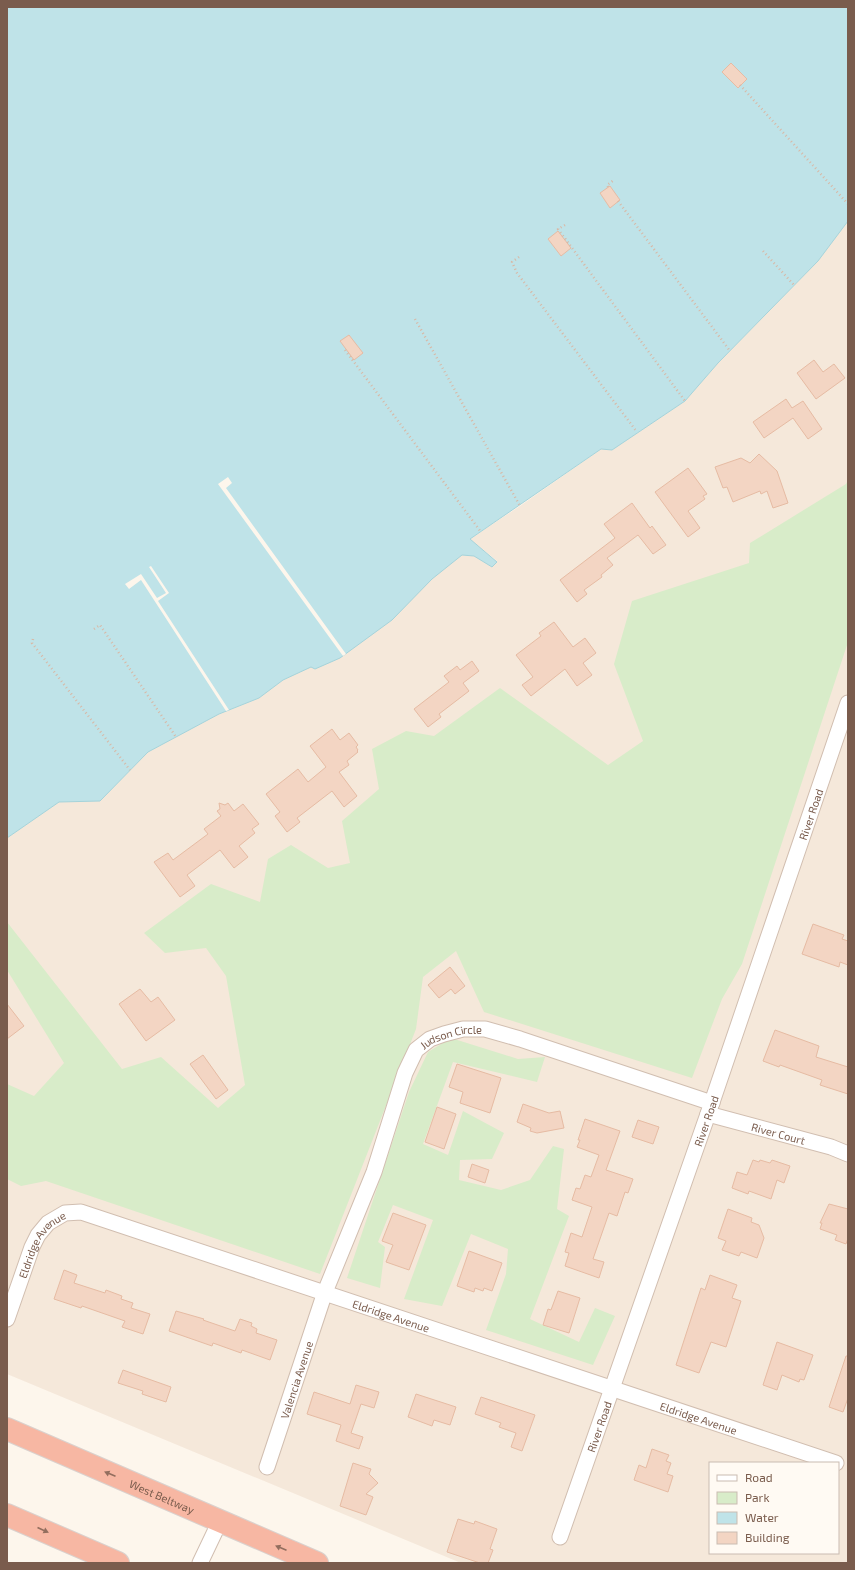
<svg xmlns="http://www.w3.org/2000/svg" width="855" height="1570" viewBox="0 0 855 1570" font-family="'Exo 2',sans-serif">
<style>
.residential{fill:#f5e8da;fill-rule:evenodd}
.green{fill:#d8ecc9}
.water{fill:#bfe3e8;stroke:#a5d3da}
.pier{fill:#fdf6ec}
.building{fill:#f3d5c3;stroke:#e6bba3}
.lines{fill:none;stroke-linecap:round;stroke-linejoin:round}
.minor-casing{stroke:#d1beb0;stroke-width:17}
.highway-casing{stroke:#dad1cd;stroke-width:24}
.path{stroke:#d9b8a5;stroke-width:2.5;stroke-dasharray:1 3;stroke-linecap:butt}
.minor{stroke:#fff;stroke-width:15}
.highway{stroke:#f7b7a3;stroke-width:22}
.oneway{fill:#936e5e}
.labels{text-anchor:middle;dominant-baseline:central;stroke-width:3;stroke-linejoin:round;paint-order:stroke}
.street-label{font-size:11px;fill:#7a5c4d;stroke:#fffaf3}
</style>
<rect width="100%" height="100%" fill="#fdf6ec"/>
<path class="residential" d="M848,221V1563H461L7,1374V838L59,802L100,801L148,752L219,714L259,698L283,680L311,666L315,669L462,555L474,556L492,567L497,561L470,539L520,506L601,449L612,450L685,401L718,363L818,261ZM710,1463H838V1553H710Z"/>
<g class="green">
<polygon points="848,480 848,642 742,964 722,999 692,1078 484,1012 456,951 423,977 416,1029 320,1274 46,1181 21,1186 7,1179 7,1084 34,1096 64,1063 7,970 7,922 122,1069 161,1057 218,1108 245,1085 226,976 206,948 165,953 144,933 211,884 260,902 268,859 291,845 328,868 350,863 342,821 379,789 372,749 406,731 434,736 500,688 608,765 643,741 614,664 632,601 749,563 750,543 846,484"/>
<polygon points="451,1038 518,1059 545,1057 537,1082 453,1062 423,1144 448,1155 463,1111 504,1133 492,1159 460,1160 459,1180 501,1190 530,1180 553,1146 564,1149 557,1209 569,1216 530,1319 579,1342 595,1308 615,1316 593,1365 486,1330 506,1274 508,1249 471,1234 442,1306 404,1299 433,1220 393,1205 378,1242 385,1247 380,1288 347,1278 409,1092 428,1052"/>
</g>
<polygon class="water" points="7,7 848,7 848,221 818,261 718,363 685,401 612,450 601,449 470,539 497,562 492,567 474,556 462,555 432,579 392,620 340,658 315,669 311,667 283,680 259,698 219,714 148,752 100,801 59,802 7,838"/>
<g class="pier">
<polygon points="228,477 232,483 226,488 346,654 343,656 218,484"/>
<polygon points="151,566 169,593 158,601 229,710 226,711 141,580 129,589 125,584 141,574 157,598 166,593 149,567"/>
</g>
<g class="building">
<polygon points="731,63 747,79 738,88 722,72"/>
<polygon points="610,186 620,200 610,208 600,193"/>
<polygon points="558,231 571,248 561,256 548,239"/>
<polygon points="349,335 363,353 354,360 340,341"/>
<polygon points="814,360 823,372 834,364 845,378 816,399 797,373"/>
<polygon points="786,399 792,408 803,401 822,429 808,439 793,418 764,438 753,422"/>
<polygon points="759,454 777,471 788,503 773,508 767,491 761,494 760,491 733,502 727,487 723,488 715,467 741,458 750,463"/>
<polygon points="688,468 707,494 703,496 705,499 688,511 700,528 688,537 655,492"/>
<polygon points="632,503 650,528 652,526 666,545 653,554 638,535 607,558 613,565 601,575 602,577 584,590 587,594 577,602 560,580 615,538 604,524"/>
<polygon points="554,622 573,647 585,638 596,653 583,663 592,675 577,686 565,669 531,696 522,685 533,677 516,655 541,636 539,633"/>
<polygon points="472,661 479,671 463,683 469,691 439,714 441,717 428,727 414,709 449,682 444,676 457,666 460,670"/>
<polygon points="332,729 340,740 349,733 358,745 356,747 358,750 357,751 358,752 347,761 349,765 339,772 357,796 344,807 332,791 297,818 300,822 287,832 275,816 280,812 266,794 298,769 308,782 326,767 310,746"/>
<polygon points="219,803 225,805 228,803 234,811 243,804 259,824 252,829 255,833 239,846 248,857 234,868 220,850 187,875 195,886 180,897 154,862 168,853 173,860 208,834 204,829 221,816 217,811 220,809"/>
<polygon points="813,924 844,935 842,939 848,941 848,965 840,962 839,967 802,954"/>
<polygon points="450,967 465,986 455,994 451,989 439,998 428,985"/>
<polygon points="140,989 151,1002 158,997 175,1020 146,1041 119,1004"/>
<polygon points="7,1004 24,1026 7,1039"/>
<polygon points="775,1030 819,1046 816,1057 848,1067 848,1094 820,1085 822,1080 780,1065 779,1067 763,1061"/>
<polygon points="203,1055 228,1090 216,1099 190,1064"/>
<polygon points="457,1064 501,1078 490,1113 460,1103 463,1092 449,1087"/>
<polygon points="523,1104 549,1113 560,1111 564,1128 537,1133 530,1131 531,1128 517,1122"/>
<polygon points="437,1107 456,1114 444,1149 425,1142"/>
<polygon points="585,1119 620,1131 606,1170 633,1179 628,1193 625,1192 617,1216 609,1213 593,1259 604,1262 599,1278 565,1266 569,1253 565,1252 571,1233 582,1237 592,1207 572,1200 576,1188 580,1189 585,1175 591,1177 599,1155 577,1147 580,1140 578,1140"/>
<polygon points="638,1120 659,1127 653,1144 632,1137"/>
<polygon points="753,1160 759,1162 760,1160 770,1163 772,1160 790,1166 784,1183 777,1180 771,1199 749,1191 748,1194 732,1188 737,1172 747,1175"/>
<polygon points="472,1164 489,1170 485,1183 468,1177"/>
<polygon points="829,1204 848,1209 848,1238 846,1244 835,1240 837,1235 820,1229 822,1223 820,1223"/>
<polygon points="728,1209 752,1218 751,1222 759,1225 764,1238 757,1258 741,1252 739,1256 722,1250 726,1241 718,1238"/>
<polygon points="393,1213 426,1225 409,1270 386,1262 393,1245 382,1241"/>
<polygon points="469,1251 502,1263 492,1291 484,1288 483,1291 475,1288 474,1292 457,1286"/>
<polygon points="64,1270 77,1275 74,1283 105,1293 106,1290 122,1296 121,1299 133,1303 131,1308 150,1314 143,1334 122,1327 125,1321 82,1306 81,1308 54,1299"/>
<polygon points="710,1275 737,1285 732,1298 741,1301 726,1347 711,1342 699,1373 676,1365 701,1288 705,1290"/>
<polygon points="558,1291 580,1298 569,1333 543,1325 548,1309 551,1310"/>
<polygon points="176,1311 204,1319 203,1320 235,1331 240,1319 252,1323 251,1326 257,1329 256,1333 277,1340 270,1360 242,1350 241,1353 213,1343 212,1346 169,1331"/>
<polygon points="777,1342 813,1355 804,1380 800,1379 799,1382 782,1375 777,1390 763,1385"/>
<polygon points="846,1356 848,1356 848,1398 843,1412 829,1407"/>
<polygon points="123,1370 171,1387 166,1402 142,1394 143,1391 118,1383"/>
<polygon points="356,1385 379,1392 374,1408 361,1404 351,1433 363,1437 359,1449 336,1441 341,1425 307,1414 314,1392 350,1404"/>
<polygon points="416,1394 456,1407 450,1425 434,1420 432,1426 408,1417"/>
<polygon points="481,1397 535,1415 522,1451 511,1447 516,1433 499,1427 501,1423 475,1414"/>
<polygon points="652,1449 669,1455 666,1461 671,1463 667,1474 673,1476 668,1492 634,1480 639,1465 646,1468"/>
<polygon points="353,1463 371,1469 369,1474 378,1483 366,1494 373,1497 366,1515 340,1506"/>
<polygon points="458,1519 474,1524 475,1521 497,1529 490,1549 493,1550 488,1563 480,1563 447,1552"/>
</g>
<g class="lines">
<defs>
<g id="minor">
<path id="s1" d="M708,1114L831,1147L848,1154"/>
<path id="s2" d="M7,1319L32,1247L38,1235L48,1223L65,1213L81,1212L836,1463"/>
<path id="s3" d="M267,1467L325,1292L374,1172L405,1073L416,1050L430,1039L444,1034L463,1029H485L520,1039L712,1103"/>
<path id="s4" d="M560,1537L708,1114L848,703"/>
<polyline points="200,1563 220,1521"/>
</g>
<g id="highway">
<path id="s5" d="M7,1429L317,1563"/>
<polyline points="7,1515 118,1563"/>
</g>
</defs>
<use href="#minor" class="minor-casing"/>
<use href="#highway" class="highway-casing"/>
<g class="path">
<polyline points="740,85 848,204"/>
<polyline points="608,187 607,185 614,180"/>
<polyline points="618,201 730,351"/>
<polyline points="565,225 558,229 685,401"/>
<polyline points="763,251 794,285"/>
<polyline points="519,257 512,262 517,273 637,432"/>
<polyline points="415,319 520,506"/>
<polyline points="345,350 481,532"/>
<polyline points="94,629 100,625 176,737"/>
<polyline points="33,639 32,643 130,770"/>
</g>
<use href="#minor" class="minor"/>
<use href="#highway" class="highway"/>
</g>
<defs><path id="oneway-solid" d="M-6-.8H1V-3.2L6.5 0L1 3.2V.8H-6Z"/></defs>
<g class="oneway">
<use href="#oneway-solid" transform="translate(110 1474) rotate(-157)"/>
<use href="#oneway-solid" transform="translate(43 1530) rotate(24)"/>
<use href="#oneway-solid" transform="translate(281 1548) rotate(-157)"/>
</g>
<g class="labels">
<g class="street-label">
<text stroke="none"><textPath href="#s4" startOffset="765">River Road</textPath></text>
<text stroke="none"><textPath href="#s3" startOffset="482">Judson Circle</textPath></text>
<text stroke="none"><textPath href="#s4" startOffset="441">River Road</textPath></text>
<text stroke="none"><textPath href="#s1" startOffset="73">River Court</textPath></text>
<text stroke="none"><textPath href="#s2" startOffset="84">Eldridge Avenue</textPath></text>
<text stroke="none"><textPath href="#s2" startOffset="468">Eldridge Avenue</textPath></text>
<text stroke="none"><textPath href="#s3" startOffset="92">Valencia Avenue</textPath></text>
<text stroke="none"><textPath href="#s2" startOffset="792">Eldridge Avenue</textPath></text>
<text stroke="none"><textPath href="#s4" startOffset="117">River Road</textPath></text>
<text stroke="none"><textPath href="#s5" startOffset="169">West Beltway</textPath></text>
</g>
</g>
<rect width="855" height="1570" fill="none" stroke="#7a5c4d" stroke-width="16"/>
<rect x="709" y="1462" width="130" height="92" fill="#fffaf3" stroke="#cabbb1"/>
<rect x="717" y="1475" width="20" height="6" fill="#ffffff" stroke="#cabbb1"/>
<text x="745" y="1482" font-size="12" fill="#7a5c4d">Road</text>
<rect x="717" y="1492" width="20" height="12" fill="#d8ecc9" stroke="#cabbb1"/>
<text x="745" y="1502" font-size="12" fill="#7a5c4d">Park</text>
<rect x="717" y="1512" width="20" height="12" fill="#bfe3e8" stroke="#cabbb1"/>
<text x="745" y="1522" font-size="12" fill="#7a5c4d">Water</text>
<rect x="717" y="1532" width="20" height="12" fill="#f3d5c3" stroke="#cabbb1"/>
<text x="745" y="1542" font-size="12" fill="#7a5c4d">Building</text>
</svg>
